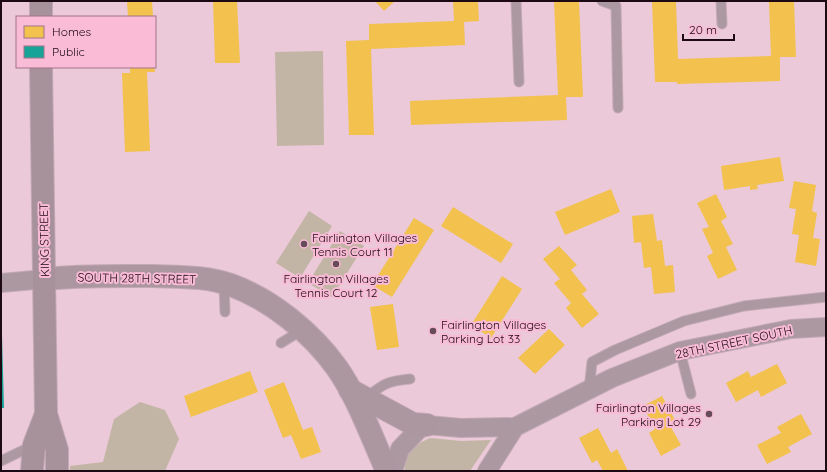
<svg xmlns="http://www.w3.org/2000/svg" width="827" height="472" viewBox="0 0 827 472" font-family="Quicksand,sans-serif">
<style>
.green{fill:#c3b5a5}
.homes{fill:#f2c14e}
.public{fill:#17a398}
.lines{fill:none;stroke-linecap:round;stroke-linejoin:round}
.lane-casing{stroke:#c3a9b5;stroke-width:11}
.street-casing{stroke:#c3a9b5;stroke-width:20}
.secondary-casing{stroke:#c3a9b5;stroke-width:24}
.primary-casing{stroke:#c3a9b5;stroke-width:24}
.lane{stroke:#ab98a1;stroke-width:9}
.street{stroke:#ab98a1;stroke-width:18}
.secondary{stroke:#ac97a1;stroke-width:22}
.primary{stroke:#a7919b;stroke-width:22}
.poi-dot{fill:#654c58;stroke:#f9bbd6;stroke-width:1.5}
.labels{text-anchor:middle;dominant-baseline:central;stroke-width:4;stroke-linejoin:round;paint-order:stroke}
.poi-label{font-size:12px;fill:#1d0913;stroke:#f9bbd6;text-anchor:start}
.street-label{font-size:12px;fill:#1d0913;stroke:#f9bbd6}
</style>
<rect width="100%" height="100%" fill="#ebc9d8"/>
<g class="green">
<polygon points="323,51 324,145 277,146 275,52"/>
<polygon points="309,211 332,226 300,278 276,263"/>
<polygon points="340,231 364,246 332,297 308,283"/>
<polygon points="140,402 165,410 179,439 165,471 70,471 70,466 103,462 114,419"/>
<path d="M431,438L461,441L491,440L470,471H405C402,455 417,442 431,438Z"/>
</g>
<g class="homes">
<polygon points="127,1 152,1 153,17 128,17"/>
<polygon points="213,1 237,1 240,63 215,63"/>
<polygon points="375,1 395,1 384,11"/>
<polygon points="453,1 478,1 479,21 464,22 465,45 371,49 374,135 349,135 346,41 369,40 369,24 454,21"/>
<polygon points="554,1 579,1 583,97 566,97 567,120 411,125 410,101 558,95"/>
<polygon points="652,1 676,1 678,59 771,56 769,1 794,1 796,57 780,57 780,81 677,84 677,82 655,82"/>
<polygon points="130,67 154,67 155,72 147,72 150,151 125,152 122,73 130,73"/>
<polygon points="780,157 784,181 757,185 758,189 750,190 750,186 724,190 721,166"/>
<polygon points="794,181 816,185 812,211 817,213 813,238 820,239 816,266 795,262 799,235 792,234 796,209 789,208"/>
<polygon points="611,189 620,212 565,235 555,212"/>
<polygon points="716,194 727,217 721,221 733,244 726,247 737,270 718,279 707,256 713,253 702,229 709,227 697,203"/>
<polygon points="453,207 513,244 501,263 441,226"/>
<polygon points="653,214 657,241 662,240 665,266 673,265 675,292 654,294 651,267 644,268 641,242 634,243 632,216"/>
<polygon points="414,218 434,230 392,297 372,285"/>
<polygon points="559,246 577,265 571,270 587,290 582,294 599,314 582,328 566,308 571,303 554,283 560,279 543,259"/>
<polygon points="502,276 522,289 491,338 471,325"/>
<polygon points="393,304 399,347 377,350 370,307"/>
<polygon points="549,329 565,345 535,374 518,358"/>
<polygon points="777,364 787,383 761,397 758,390 736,402 726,383 748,371 751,377"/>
<polygon points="250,371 258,392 191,417 184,396"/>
<polygon points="284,382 303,430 312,427 321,452 301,459 291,435 283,438 264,390"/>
<polygon points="662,396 675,420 668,422 681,445 661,456 649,433 655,429 643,406"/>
<polygon points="801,414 812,434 788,447 791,452 767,464 757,445 781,433 777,427"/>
<polygon points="598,428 611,453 617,449 628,471 603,471 597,460 592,463 579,438"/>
</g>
<polygon class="public" points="2,335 4,408 1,408 1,336"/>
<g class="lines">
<defs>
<g id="lane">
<polyline points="516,1 519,82"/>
<polyline points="602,1 616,6 618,108"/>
<polyline points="721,1 722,24"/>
<polyline points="224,284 225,312"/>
<polyline points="281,343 302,330"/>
<polyline points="680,351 691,394"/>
<polyline points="589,390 592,362 615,350 684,321 744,306 826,297"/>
<path d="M366,398C383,384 387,381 410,379"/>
<polyline points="1,461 32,446"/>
</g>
<g id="street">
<polyline points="1,283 45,279"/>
<polyline points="393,471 400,449 418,430 427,425 461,428 515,427 612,378 680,351 791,329 826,327"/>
<polyline points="487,471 515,427"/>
</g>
<g id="secondary">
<path d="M45,279C81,275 117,276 153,276C179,277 207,276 231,285C272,300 312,333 337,368C358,398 372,438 387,471"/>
<polyline points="350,390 413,424 427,425"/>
</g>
<g id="primary">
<polyline points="41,1 41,17"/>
<polyline points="41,67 46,414 57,450 57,471"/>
<polyline points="32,471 34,445 46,414"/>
</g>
</defs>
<use href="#lane" class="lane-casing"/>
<use href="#street" class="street-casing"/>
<use href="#secondary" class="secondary-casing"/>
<use href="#primary" class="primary-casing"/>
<use href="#lane" class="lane"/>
<use href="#street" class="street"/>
<use href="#secondary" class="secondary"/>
<use href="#primary" class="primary"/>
</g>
<g class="poi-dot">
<circle cx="304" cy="244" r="4"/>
<circle cx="336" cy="264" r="4"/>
<circle cx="433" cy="331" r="4"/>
<circle cx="709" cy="414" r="4"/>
</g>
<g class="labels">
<g class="poi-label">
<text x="312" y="237">Fairlington Villages<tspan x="312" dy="14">Tennis Court 11</tspan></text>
<text x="336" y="278" text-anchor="middle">Fairlington Villages<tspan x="336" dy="14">Tennis Court 12</tspan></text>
<text x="441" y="324">Fairlington Villages<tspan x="441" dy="14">Parking Lot 33</tspan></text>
<text x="701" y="407" text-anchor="end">Fairlington Villages<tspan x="701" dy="14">Parking Lot 29</tspan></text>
</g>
<g class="street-label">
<text transform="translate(44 240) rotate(-91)">KING STREET</text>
<text transform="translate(137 278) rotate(1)">SOUTH 28TH STREET</text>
<text transform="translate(734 342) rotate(-12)">28TH STREET SOUTH</text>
</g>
</g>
<rect width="827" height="472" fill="none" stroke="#1d0913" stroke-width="4"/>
<rect x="16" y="16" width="140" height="52" fill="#f9bbd6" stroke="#a17488"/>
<rect x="24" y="26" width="20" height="12" fill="#f2c14e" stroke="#a17488"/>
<text x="52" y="36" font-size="12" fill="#1d0913">Homes</text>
<rect x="24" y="46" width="20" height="12" fill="#17a398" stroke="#a17488"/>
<text x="52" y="56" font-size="12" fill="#1d0913">Public</text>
<path d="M683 34v6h51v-6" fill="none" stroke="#1d0913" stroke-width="2"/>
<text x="689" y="34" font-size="12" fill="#1d0913" stroke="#f9bbd6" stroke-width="3" paint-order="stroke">20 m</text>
</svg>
